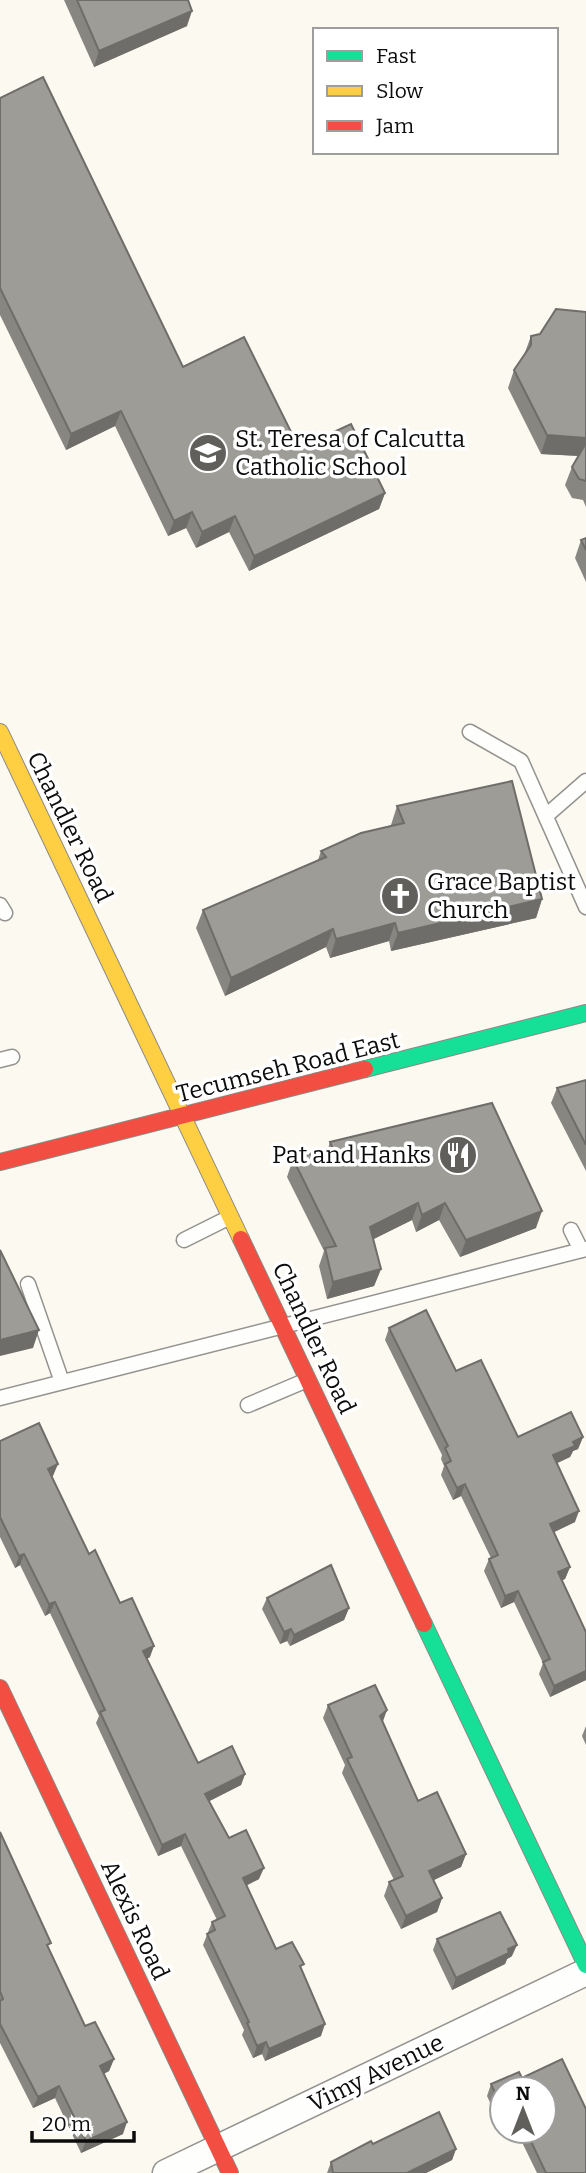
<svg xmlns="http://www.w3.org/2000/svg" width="586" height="2173" viewBox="0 0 586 2173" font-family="Bitter,serif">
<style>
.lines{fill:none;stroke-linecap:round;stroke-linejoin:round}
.lane-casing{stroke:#94938f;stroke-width:17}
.street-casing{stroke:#94938f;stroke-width:29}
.fast-casing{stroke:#8a8985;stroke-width:18}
.slow-casing{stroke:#8a8985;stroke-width:18}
.jam-casing{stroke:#8a8985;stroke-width:18}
.lane{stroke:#fefefd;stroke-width:14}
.street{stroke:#fefefd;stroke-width:26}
.fast{stroke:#16e098;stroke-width:16}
.slow{stroke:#ffcf43;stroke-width:16}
.jam{stroke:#f24e42;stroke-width:16}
.wall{fill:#888681}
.shaded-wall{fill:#6f6d69}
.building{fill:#9e9c96;stroke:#6f6d69;stroke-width:2}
.labels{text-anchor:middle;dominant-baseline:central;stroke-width:7;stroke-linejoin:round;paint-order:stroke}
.poi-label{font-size:24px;fill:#0c0c0c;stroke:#fff;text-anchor:start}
.street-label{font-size:24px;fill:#0c0c0c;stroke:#fff}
</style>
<rect width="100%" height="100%" fill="#fbf9f0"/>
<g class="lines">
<defs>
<g id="lane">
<polyline points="470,732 521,761 586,907"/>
<polyline points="547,815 586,781"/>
<polyline points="0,905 5,913"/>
<polyline points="0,1060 12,1057"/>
<polyline points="571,1230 581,1250"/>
<polyline points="184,1240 230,1217"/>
<polyline points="28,1284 62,1382"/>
<polyline points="0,1398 586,1249"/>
<polyline points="248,1405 307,1380"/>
</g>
<polyline id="street" points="166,2173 586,1972"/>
<g id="fast">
<polyline points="365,1069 586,1013"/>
<polyline points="424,1624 586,1965"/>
</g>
<polyline id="slow" points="0,732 241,1239"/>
<g id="jam">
<polyline points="0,1162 365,1069"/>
<polyline points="241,1239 424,1624"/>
<polyline points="0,1688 230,2173"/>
</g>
</defs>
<use href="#lane" class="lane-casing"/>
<use href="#street" class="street-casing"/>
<use href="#fast" class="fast-casing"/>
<use href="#slow" class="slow-casing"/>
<use href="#jam" class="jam-casing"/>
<use href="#lane" class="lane"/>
<use href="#street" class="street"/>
<use href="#fast" class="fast"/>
<use href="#slow" class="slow"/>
<use href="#jam" class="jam"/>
</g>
<g class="wall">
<polygon points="64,0 188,0 187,26 94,67"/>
<polygon points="0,98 183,367 299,448 385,493 379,509 249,571 229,532 196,548 186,528 168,536 115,426 66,450 0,315"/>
<polygon points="586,312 586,507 583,500 572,498 565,485 572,467 579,456 541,454 508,388 514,370 524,355 531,336 540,334"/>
<polygon points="586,538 586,582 575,558 581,540"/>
<polygon points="397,806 542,899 536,918 391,951 389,941 330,958 326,947 225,996 196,928 203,910 318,860 321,851 391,826 391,825"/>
<polygon points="586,1080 586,1171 551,1103 557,1088"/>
<polygon points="330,1142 536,1228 460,1257 439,1220 416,1232 412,1220 373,1239 381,1269 374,1286 327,1299 319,1266 324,1251 287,1177 293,1159 328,1148"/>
<polygon points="389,1328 456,1371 518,1437 583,1437 578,1449 573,1451 570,1457 557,1463 575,1522 554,1532 570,1567 565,1579 562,1580 586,1632 586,1680 550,1697 539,1674 543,1663 514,1602 501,1608 484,1571 489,1559 491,1558 461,1496 453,1500 441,1475 444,1466 441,1459 442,1455 385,1340"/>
<polygon points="0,1441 53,1476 52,1476 89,1554 120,1603 150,1657 147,1659 198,1763 245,1774 241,1785 209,1801 229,1838 259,1879 246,1886 276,1949 301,1971 321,2036 265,2061 262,2054 253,2058 242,2035 244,2030 203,1945 212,1922 217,1920 181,1846 158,1856 96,1723 99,1716 50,1613 45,1616 20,1565 15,1568 0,1537"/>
<polygon points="267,1598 349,1608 344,1620 290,1646 287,1641 280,1644 262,1609"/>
<polygon points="328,1705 382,1722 418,1801 466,1854 461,1867 433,1880 442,1898 437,1912 401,1929 384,1896 389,1882 394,1880 342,1773 345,1765 323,1718"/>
<polygon points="586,1726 586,1745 582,1736"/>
<polygon points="0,1832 49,1949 85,2026 114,2059 109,2071 104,2074 123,2134 81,2153 55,2098 33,2108 0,2043"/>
<polygon points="437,1939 512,1956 507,1959 505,1964 452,1990 433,1950"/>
<polygon points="522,2078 586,2173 537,2173 518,2134 507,2139 503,2131 544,2131 502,2089 502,2128 487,2096 491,2084"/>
<polygon points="373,2144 456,2149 452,2160 426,2173 327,2173 331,2162"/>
</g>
<g class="shaded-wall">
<polygon points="192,11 187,26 94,67 99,51"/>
<polygon points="121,411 115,426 66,450 71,434"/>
<polygon points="547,435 586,438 586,446 582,456 541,454"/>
<polygon points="385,493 379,509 249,571 254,556"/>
<polygon points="192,512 186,528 168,536 174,521"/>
<polygon points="235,516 229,532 196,548 202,532"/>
<polygon points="542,899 536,918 391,951 398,933"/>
<polygon points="395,923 389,941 330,958 336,939"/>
<polygon points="333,929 326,947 225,996 231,978"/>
<polygon points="418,1203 412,1220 364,1244 370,1227"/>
<polygon points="445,1203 439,1220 416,1232 422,1215"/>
<polygon points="542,1211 536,1228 460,1257 466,1240"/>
<polygon points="381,1269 374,1286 327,1299 333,1282"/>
<polygon points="39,1330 33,1348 0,1356 0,1340"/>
<polygon points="583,1437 578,1449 573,1451 570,1457 549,1467 553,1455 573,1442"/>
<polygon points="58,1464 53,1476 44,1480 48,1469"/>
<polygon points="465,1484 461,1496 453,1500 457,1488"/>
<polygon points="579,1511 575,1522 546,1536 550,1524"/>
<polygon points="24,1554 20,1565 15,1568 19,1556"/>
<polygon points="570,1567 565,1579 554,1584 558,1572"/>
<polygon points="518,1591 514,1602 501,1608 505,1596"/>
<polygon points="55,1602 50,1613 45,1616 49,1604"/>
<polygon points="349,1608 344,1620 290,1646 294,1635"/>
<polygon points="291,1629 287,1641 280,1644 284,1632"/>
<polygon points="154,1646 150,1657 139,1663 143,1651"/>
<polygon points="586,1671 586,1680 550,1697 554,1686"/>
<polygon points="387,1710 382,1724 380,1716"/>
<polygon points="245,1774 241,1785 200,1806 205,1794"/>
<polygon points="185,1834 181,1846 158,1856 162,1845"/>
<polygon points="466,1854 461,1867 424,1885 429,1871"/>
<polygon points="264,1868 259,1879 238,1889 243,1878"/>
<polygon points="442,1898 437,1912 401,1929 406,1916"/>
<polygon points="517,1945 512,1956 507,1959 505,1964 452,1990 456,1978"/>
<polygon points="325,2024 321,2036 265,2061 269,2049"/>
<polygon points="266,2042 262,2054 253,2058 257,2046"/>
<polygon points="114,2059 109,2071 96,2077 100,2066"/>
<polygon points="59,2086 55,2098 33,2108 38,2097"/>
<polygon points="127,2122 123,2134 81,2153 86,2141"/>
<polygon points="510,2131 519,2131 518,2134 507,2139"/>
<polygon points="456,2149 452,2160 426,2173 407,2173"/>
</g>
<g class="building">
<polygon points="77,0 188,0 192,11 99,51"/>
<polygon points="43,77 183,367 244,337 299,448 351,424 385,493 254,556 235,516 202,532 192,512 174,521 121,411 71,434 0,288 0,98"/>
<polygon points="556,309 586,312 586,438 547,435 514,370 531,345 531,336 540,334"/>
<polygon points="586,443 586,481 579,479 572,467"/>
<polygon points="586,538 586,550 581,540"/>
<polygon points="512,781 542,899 398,933 395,923 336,939 333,929 231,978 203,910 326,857 321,851 361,833 404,823 397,806"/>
<polygon points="586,1080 586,1145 557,1088"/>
<polygon points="492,1103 542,1211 466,1240 445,1203 422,1215 418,1203 370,1227 381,1269 333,1282 325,1248 336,1246 293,1159 332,1147 330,1142"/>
<polygon points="0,1250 39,1330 0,1340"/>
<polygon points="426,1310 456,1371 481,1360 518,1437 571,1412 583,1437 573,1442 575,1446 553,1455 579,1511 550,1524 570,1567 558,1572 586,1632 586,1671 554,1686 543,1662 550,1659 518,1591 505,1596 489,1559 498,1555 465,1484 457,1488 445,1464 451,1461 445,1448 448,1446 389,1328"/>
<polygon points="39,1423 58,1464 48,1469 89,1554 95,1550 120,1603 132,1598 154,1646 143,1651 198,1763 232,1746 245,1774 205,1794 229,1838 246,1830 264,1868 243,1878 276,1949 292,1942 304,1964 300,1966 325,2024 269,2049 266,2042 257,2046 247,2023 249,2022 207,1934 215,1930 212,1922 225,1916 185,1834 162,1845 100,1712 105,1710 55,1602 49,1604 24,1554 19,1556 0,1517 0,1441"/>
<polygon points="331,1565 349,1608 294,1635 291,1629 284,1632 267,1598"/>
<polygon points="375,1685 387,1710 380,1716 418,1801 437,1792 466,1854 429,1871 442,1898 406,1916 389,1882 403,1876 347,1759 352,1757 328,1705"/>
<polygon points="0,1832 51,1943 47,1945 85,2026 95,2022 114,2059 100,2066 127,2122 86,2141 59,2086 38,2097 0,2024 0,2001 3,1999 0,1991"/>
<polygon points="500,1912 517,1945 508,1949 509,1953 456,1978 437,1939"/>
<polygon points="562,2059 586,2109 586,2173 546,2173 526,2131 544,2131 544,2089 502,2089 502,2108 491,2084 519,2072 522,2078"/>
<polygon points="439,2112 456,2149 407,2173 333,2173 331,2162 371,2141 373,2144"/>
</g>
<defs>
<symbol id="school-disc" viewBox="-11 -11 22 22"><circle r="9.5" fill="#605f5c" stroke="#fff"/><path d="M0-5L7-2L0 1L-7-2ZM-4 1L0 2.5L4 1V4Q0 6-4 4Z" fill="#fff"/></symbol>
<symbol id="church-disc" viewBox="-11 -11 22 22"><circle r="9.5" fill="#605f5c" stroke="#fff"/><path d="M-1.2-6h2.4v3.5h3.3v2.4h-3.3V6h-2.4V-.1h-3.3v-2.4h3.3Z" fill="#fff"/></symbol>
<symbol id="restaurant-disc" viewBox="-11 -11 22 22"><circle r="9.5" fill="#605f5c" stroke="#fff"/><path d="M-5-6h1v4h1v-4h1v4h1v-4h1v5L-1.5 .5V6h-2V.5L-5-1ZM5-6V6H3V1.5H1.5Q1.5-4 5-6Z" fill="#fff"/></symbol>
</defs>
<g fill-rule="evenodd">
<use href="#school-disc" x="186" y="431" width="44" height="44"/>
<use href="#church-disc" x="378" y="874" width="44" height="44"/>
<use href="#restaurant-disc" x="436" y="1133" width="44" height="44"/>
</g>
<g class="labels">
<g class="poi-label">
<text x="235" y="439">St. Teresa of Calcutta<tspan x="235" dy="28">Catholic School</tspan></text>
<text x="427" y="882">Grace Baptist<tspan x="427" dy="28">Church</tspan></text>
<text x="431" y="1155" text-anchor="end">Pat and Hanks</text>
</g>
<g class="street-label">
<text transform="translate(70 827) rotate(64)">Chandler Road</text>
<text transform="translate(288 1067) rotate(-14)">Tecumseh Road East</text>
<text transform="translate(314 1338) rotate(65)">Chandler Road</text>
<text transform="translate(135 1920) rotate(65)">Alexis Road</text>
<text transform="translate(376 2073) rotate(-26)">Vimy Avenue</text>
</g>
</g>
<rect x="313" y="28" width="245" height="126" fill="#ffffff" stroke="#9e9e9e" stroke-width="2"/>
<rect x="327" y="51" width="35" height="10" fill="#16e098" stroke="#9e9e9e" stroke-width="2"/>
<text x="376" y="63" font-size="21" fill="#0c0c0c">Fast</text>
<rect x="327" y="86" width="35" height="10" fill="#ffcf43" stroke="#9e9e9e" stroke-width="2"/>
<text x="376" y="98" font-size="21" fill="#0c0c0c">Slow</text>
<rect x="327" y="121" width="35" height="10" fill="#f24e42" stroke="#9e9e9e" stroke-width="2"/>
<text x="376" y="133" font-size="21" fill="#0c0c0c">Jam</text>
<g transform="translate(523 2110)"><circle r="33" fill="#ffffff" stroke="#9e9e9e" stroke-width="2"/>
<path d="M0-5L12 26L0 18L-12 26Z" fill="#605f5c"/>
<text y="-10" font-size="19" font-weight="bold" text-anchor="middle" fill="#0c0c0c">N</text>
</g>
<path d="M32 2131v10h102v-10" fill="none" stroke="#0c0c0c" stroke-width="3.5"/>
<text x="42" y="2131" font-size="21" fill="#0c0c0c" stroke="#ffffff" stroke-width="5" paint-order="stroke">20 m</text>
</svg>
